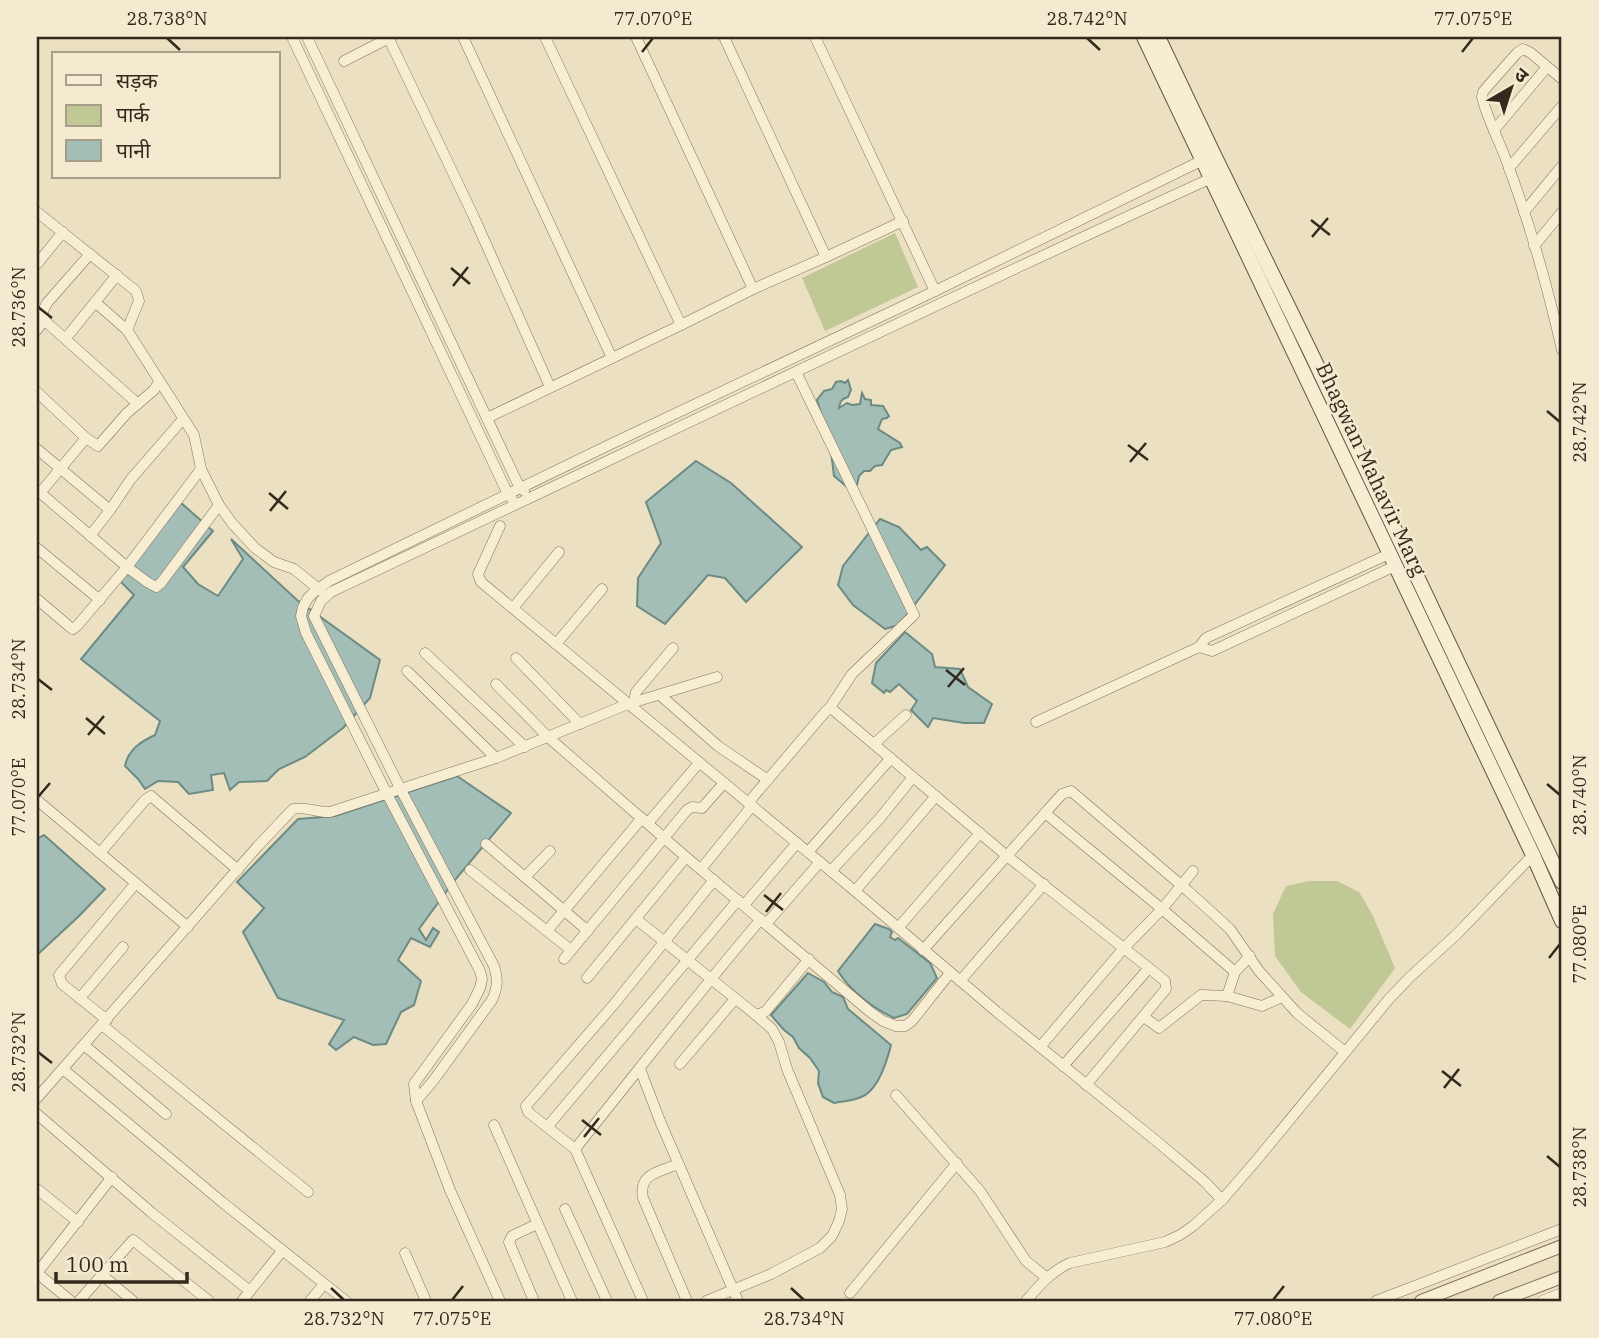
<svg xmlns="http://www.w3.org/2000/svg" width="1599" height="1338" viewBox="0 0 1599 1338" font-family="'IBM Plex Serif','Noto Sans Devanagari',serif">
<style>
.green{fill:#c0c896}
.water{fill:#a3bdb7;stroke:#6b8b84;stroke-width:2}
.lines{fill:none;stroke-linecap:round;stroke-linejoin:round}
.minor-casing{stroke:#83715a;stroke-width:11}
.tertiary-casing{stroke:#83715a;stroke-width:14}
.secondary-casing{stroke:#65533d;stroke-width:16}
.minor{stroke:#f6edd3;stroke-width:10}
.tertiary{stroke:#f6edd3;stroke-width:12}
.secondary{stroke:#f6edd3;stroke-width:14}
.ticks{fill:none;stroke:#34291d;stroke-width:2.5}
.labels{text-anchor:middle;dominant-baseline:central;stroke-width:5;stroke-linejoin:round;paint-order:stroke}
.street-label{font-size:21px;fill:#34291d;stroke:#f3ead0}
.neatline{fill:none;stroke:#34291d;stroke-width:2.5}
.ticks-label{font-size:18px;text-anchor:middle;fill:#34291d}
</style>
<rect width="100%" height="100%" fill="#ebe0c1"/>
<g class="green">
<polygon points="895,233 918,287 825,331 802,278"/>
<polygon points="1309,881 1337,881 1359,892 1372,914 1395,968 1350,1029 1301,992 1275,956 1273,914 1286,886"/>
</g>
<g class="water">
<path d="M848,380L851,390L848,397C841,399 840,402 839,408L847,403L852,405L860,404L862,393L865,399L871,400V405L883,406L889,416L887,418L882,419L878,429L900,443L902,447L891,450L882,465L875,466L870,471H864L859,476L857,485L847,487L834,476L830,444L817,400L824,391L832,389L836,382L841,381L845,383Z"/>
<polygon points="696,461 731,483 802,547 746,602 725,578 708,575 665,624 637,606 638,578 661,543 646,502"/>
<path d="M180,502L213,531L183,567L198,584L218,596L243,559L231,539L297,600L380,660L370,698L343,728L305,757L279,769L267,781L239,782L230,790L224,773L211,775L213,790L189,794L178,782L158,781L145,789L138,779L125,766C128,750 140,742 155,735L160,721L81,659L134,595L120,581Z"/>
<polygon points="880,519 899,527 921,550 927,547 945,565 899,625 885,629 853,605 838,585 843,566"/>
<polygon points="905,632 932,654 935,667 960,669 968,687 992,704 984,723 964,723 933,718 928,727 911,710 917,701 899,684 890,692 886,690 884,693 872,683 876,663"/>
<polygon points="457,776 511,813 454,881 419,929 426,940 433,928 439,932 430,947 411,938 398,960 421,981 414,1005 401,1012 386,1044 373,1045 354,1037 336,1050 329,1044 344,1020 278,998 243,932 264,908 237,882 298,819 335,816"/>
<polygon points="44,835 105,889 78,917 37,955 37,839"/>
<path d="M875,924L889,929L892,932L890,937L895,940L898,938L930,963L937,978L907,1014L894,1018C873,1008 850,991 838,971Z"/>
<path d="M808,973L824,982L832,992L843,997L848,1009L891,1045C887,1061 878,1091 861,1097C853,1101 843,1101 834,1103L823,1097L818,1083L819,1071L810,1058L799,1048L793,1037L784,1030L771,1015Z"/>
</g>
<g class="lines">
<defs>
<g id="minor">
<polyline points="292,37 505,488 512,499"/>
<polyline points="307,37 517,482 524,491"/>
<polyline points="388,37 473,215 550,387"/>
<polyline points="463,37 612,358"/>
<polyline points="545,37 681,325"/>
<polyline points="636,37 753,289"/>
<polyline points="724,37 826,257"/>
<polyline points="815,37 935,291"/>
<polyline points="344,61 391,37"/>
<path d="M1562,79L1531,53L1523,49L1517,53L1487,87L1483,92L1482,97C1487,119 1502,146 1509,168C1531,227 1548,289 1562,350"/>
<polyline points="1495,129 1547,67"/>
<polyline points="1509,168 1562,106"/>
<polyline points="37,212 136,291 139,301 127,330"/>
<polyline points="1524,212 1562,166"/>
<polyline points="1534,246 1562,212"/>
<polyline points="37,264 63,232"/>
<polyline points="95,302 127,330 194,435 201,469 219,505 232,523 255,548 274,562 294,569 321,591"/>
<polyline points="44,320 138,404"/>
<polyline points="37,330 44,320 43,311 47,303 90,254"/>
<polyline points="66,338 117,275"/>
<polyline points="796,372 914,615 852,674 829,709"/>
<polyline points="37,392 86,438"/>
<polyline points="487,418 681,325 753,289 826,257 903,221"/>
<polyline points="37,449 110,510"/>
<polyline points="37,490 127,567 147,582 156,587 161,583 219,505"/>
<polyline points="40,493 86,438 98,446 127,413 154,390 159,382"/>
<polyline points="500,526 478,574 481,582 855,891 997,1012 1160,1144 1205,1182 1222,1200"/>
<polyline points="90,536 110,510 131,479 183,419"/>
<polyline points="37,548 100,600"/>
<polyline points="37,599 70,627 73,629 77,626 127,567 201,469"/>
<polyline points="513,608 559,552"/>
<polyline points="556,644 602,589"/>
<polyline points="1199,647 1212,651 1395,566"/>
<polyline points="425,653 525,747"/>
<polyline points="516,658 580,724"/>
<polyline points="407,671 496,758"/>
<polyline points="496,684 548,737 686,857 869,1011 883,1021 896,1026 905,1026 912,1021 950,973"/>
<polyline points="660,695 718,746 768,780"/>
<polyline points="634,702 636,692 673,648"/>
<polyline points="1036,722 1199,647 1206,638 1389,554"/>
<polyline points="874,744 906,715"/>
<polyline points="37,800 188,927"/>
<polyline points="748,803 826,711 829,709 832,709 1007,856 1149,968 1165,981 1166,989 1086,1085"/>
<polyline points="1045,813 1162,909 1235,972"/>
<polyline points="648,823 699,763"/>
<polyline points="486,844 588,931"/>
<polyline points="808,852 891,758"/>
<polyline points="100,853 145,800 151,796 238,870"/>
<polyline points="701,869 752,806"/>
<polyline points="470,870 571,950"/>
<polyline points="831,871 880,818 913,777"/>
<polyline points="525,877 550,851"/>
<polyline points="855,891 936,796"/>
<polyline points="744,905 797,843"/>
<polyline points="636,919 756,1015 765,1012 809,959"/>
<polyline points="766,924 820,862"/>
<polyline points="898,928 980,833"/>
<polyline points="547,931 642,818"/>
<polyline points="923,950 1062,794 1071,791 1188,891 1230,929 1259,971 1297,1013 1345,1052"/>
<polyline points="564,959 687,810 692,807 702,808 724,783"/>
<polyline points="587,978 686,857"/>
<polyline points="960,981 1044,884"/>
<polyline points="1227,996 1235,972 1250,956"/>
<polyline points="80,998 123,947"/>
<polyline points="1144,1017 1159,1028 1201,995 1227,996 1262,1006 1282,997"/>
<polyline points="107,1020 62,984 59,975 136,883"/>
<polyline points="102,1025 308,1192"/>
<polyline points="84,1045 166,1114"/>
<polyline points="1040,1047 1124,948 1162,909 1193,871"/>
<polyline points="680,1064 735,999"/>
<polyline points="1063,1066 1149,968"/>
<polyline points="63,1069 222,1202 346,1301"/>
<polyline points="640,1069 660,1121 738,1301"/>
<polyline points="896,1095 980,1191 1026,1261 1047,1278"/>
<path d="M37,1098L258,846L293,809C306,806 317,813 330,812L496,758L628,704L717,677"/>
<path d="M416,1101L433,1081L492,1000C498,987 498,979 494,966L400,788L314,616L321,601L331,592C626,453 919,311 1216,176"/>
<polyline points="37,1114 152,1213 250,1291"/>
<polyline points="494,1125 572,1301"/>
<polyline points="548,1126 738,900"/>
<path d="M575,1149C637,1072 697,994 761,919"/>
<path d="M678,1164C660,1172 638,1173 643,1198L687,1301"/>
<polyline points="37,1189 78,1222"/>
<polyline points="565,1209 607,1301"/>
<polyline points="405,1253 426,1301"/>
<polyline points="37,1273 112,1177"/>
<polyline points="37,1273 71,1301"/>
<polyline points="102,1275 133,1301"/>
<polyline points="850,1293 957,1163"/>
<polyline points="79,1301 133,1240 209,1301"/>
<polyline points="242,1301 282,1251"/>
<polyline points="310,1301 324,1284"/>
<polyline points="500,1301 450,1190 416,1101 414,1084 472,1004 480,988 482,979 480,971 386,792 306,633 301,616 303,607 308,598 315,591 329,581 611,444 935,291 1207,158"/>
<polyline points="534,1301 509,1242 512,1236 537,1224"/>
<polyline points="643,1301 575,1149 528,1112 526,1106 615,1003 714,880"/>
<polyline points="706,1301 771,1274 820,1248 832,1236 839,1221 842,1209 840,1195 787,1069 779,1042 772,1029 756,1015"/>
<path d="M1026,1301C1039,1286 1051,1271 1070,1263L1165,1242L1180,1235L1193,1226L1222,1200L1255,1162L1389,999L1410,977L1457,934L1533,855"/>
<polyline points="1376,1301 1562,1229"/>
<polyline points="1542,1301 1562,1293"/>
</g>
<g id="tertiary">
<polyline points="1421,1301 1562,1246"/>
<polyline points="1499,1301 1562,1277"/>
</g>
<g id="secondary">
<polyline points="1144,37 1533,855 1562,921"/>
<polyline points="1158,37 1214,155 1310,351 1562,882"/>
</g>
</defs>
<use href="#minor" class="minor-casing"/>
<use href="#tertiary" class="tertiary-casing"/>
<use href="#secondary" class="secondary-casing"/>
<use href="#minor" class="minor"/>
<use href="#tertiary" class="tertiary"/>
<use href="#secondary" class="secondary"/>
</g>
<path class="ticks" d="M167,38L180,50M1087,38L1100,50M642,52L653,38M1462,52L1473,38M1311,220L1330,235M1312,237L1328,218M451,268L470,284M453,286L468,267M38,307L52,318M1547,411L1560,422M1128,445L1148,460M1130,462L1146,443M269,493L288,509M270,511L286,491M946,670L965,685M38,679L52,690M948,687L964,668M86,718L105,734M88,735L104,716M1547,784L1560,795M38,797L50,783M764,895L783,910M766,912L781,893M1549,958L1560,944M38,1052L52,1063M1442,1071L1461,1086M1444,1088L1459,1069M582,1120L601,1135M584,1137L599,1118M1547,1156L1560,1167M331,1288L344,1300M791,1288L804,1300M452,1300L463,1286M1273,1300L1284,1286"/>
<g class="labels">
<g class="street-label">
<text transform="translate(1372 469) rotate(65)">Bhagwan Mahavir Marg</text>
</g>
</g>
<rect width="1599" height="1338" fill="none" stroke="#f3ead0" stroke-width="77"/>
<rect x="52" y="52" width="228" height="126" fill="#f3ead0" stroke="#a79d88" stroke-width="2"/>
<rect x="66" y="75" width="35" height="10" fill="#f6edd3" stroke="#a79d88" stroke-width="2"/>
<text x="116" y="88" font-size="21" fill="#34291d">सड़क</text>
<rect x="66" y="105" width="35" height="21" fill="#c0c896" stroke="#a79d88" stroke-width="2"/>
<text x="116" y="122" font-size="21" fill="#34291d">पार्क</text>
<rect x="66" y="140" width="35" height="21" fill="#a3bdb7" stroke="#a79d88" stroke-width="2"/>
<text x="116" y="158" font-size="21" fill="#34291d">पानी</text>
<g transform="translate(1511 88) rotate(39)" stroke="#f3ead0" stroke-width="5" paint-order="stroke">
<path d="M0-5L12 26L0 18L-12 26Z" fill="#34291d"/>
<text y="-10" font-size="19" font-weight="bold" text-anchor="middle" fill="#34291d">उ</text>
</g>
<path d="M56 1272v10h131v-10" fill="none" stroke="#34291d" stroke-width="3.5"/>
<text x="66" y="1272" font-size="21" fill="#34291d" stroke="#f3ead0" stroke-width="5" paint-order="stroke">100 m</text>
<rect x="38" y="38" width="1522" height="1262" class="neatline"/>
<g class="ticks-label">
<text x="167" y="25">28.738°N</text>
<text x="653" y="25">77.070°E</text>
<text x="1087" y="25">28.742°N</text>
<text x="1473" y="25">77.075°E</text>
<text transform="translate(19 307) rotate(-90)" y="6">28.736°N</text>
<text transform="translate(1580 422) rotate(-90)" y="6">28.742°N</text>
<text transform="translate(19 679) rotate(-90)" y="6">28.734°N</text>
<text transform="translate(1580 795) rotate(-90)" y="6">28.740°N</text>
<text transform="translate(19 797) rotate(-90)" y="6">77.070°E</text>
<text transform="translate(1580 944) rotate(-90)" y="6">77.080°E</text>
<text transform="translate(19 1052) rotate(-90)" y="6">28.732°N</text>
<text transform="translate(1580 1167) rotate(-90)" y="6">28.738°N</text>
<text x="344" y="1325">28.732°N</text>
<text x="452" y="1325">77.075°E</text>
<text x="804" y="1325">28.734°N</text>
<text x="1273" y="1325">77.080°E</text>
</g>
</svg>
